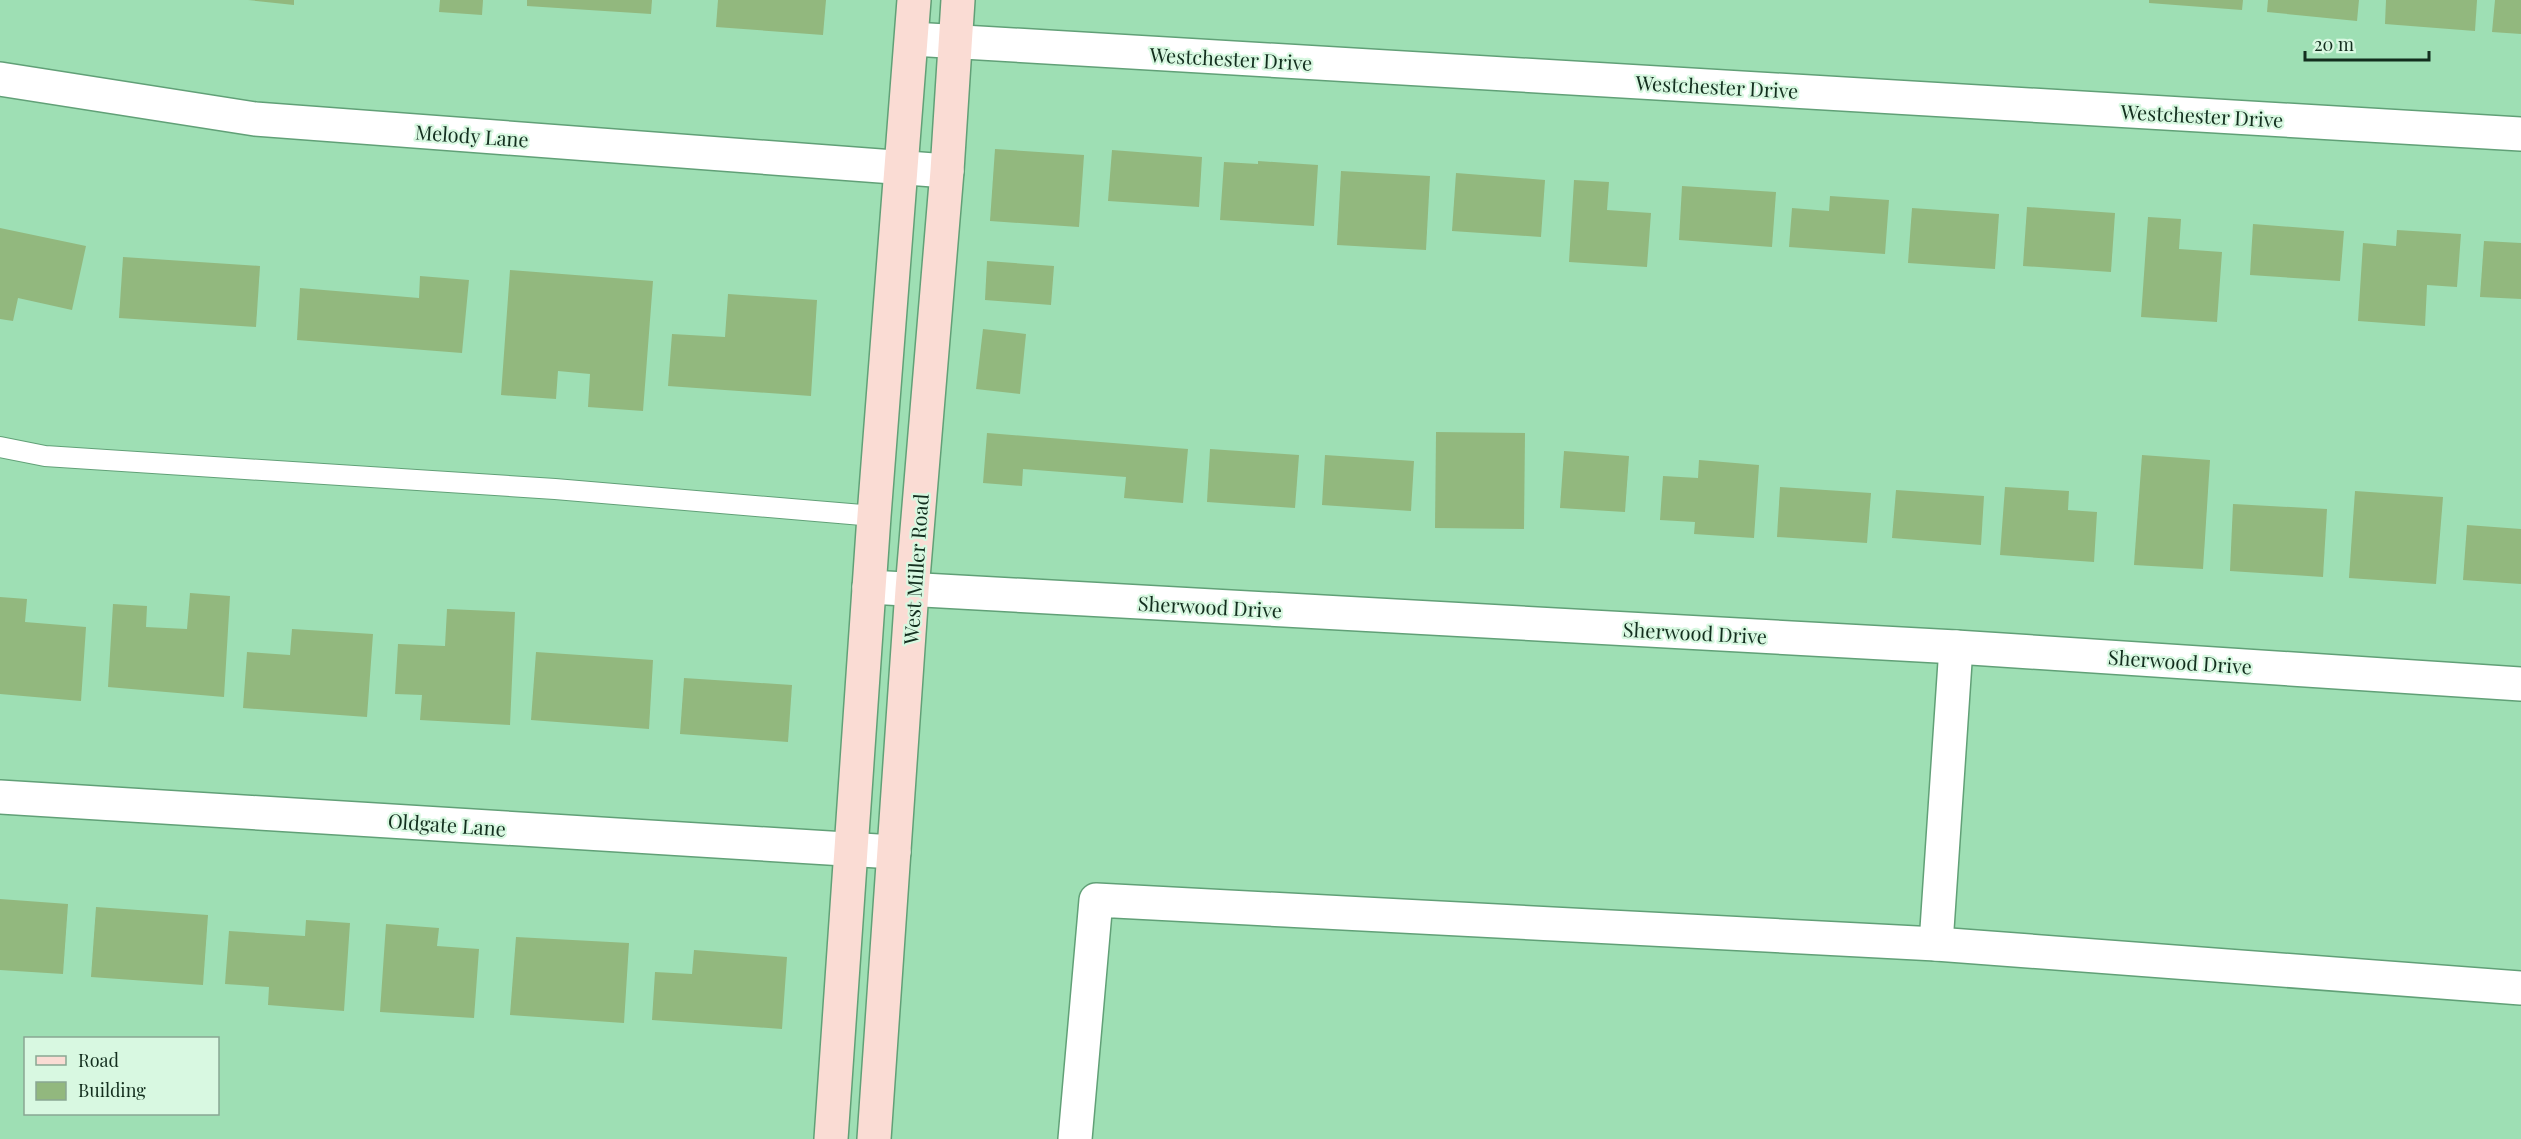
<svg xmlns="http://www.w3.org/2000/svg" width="2521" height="1139" viewBox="0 0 2521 1139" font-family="'Playfair Display',serif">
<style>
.building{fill:#92b87e}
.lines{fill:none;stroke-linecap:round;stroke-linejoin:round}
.lane-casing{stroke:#61a077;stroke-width:22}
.street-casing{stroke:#61a077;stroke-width:36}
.secondary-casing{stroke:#61a077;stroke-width:36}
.lane{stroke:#fff;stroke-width:20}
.street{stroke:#fff;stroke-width:33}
.secondary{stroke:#fadcd4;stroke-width:33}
.labels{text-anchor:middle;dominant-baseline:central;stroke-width:4.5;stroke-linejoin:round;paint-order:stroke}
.street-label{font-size:20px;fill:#132e1e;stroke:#d8f8e1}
</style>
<rect width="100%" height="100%" fill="#9edfb4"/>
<g class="building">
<polygon points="248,0 294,0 294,5"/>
<polygon points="440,0 483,0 482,15 439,12"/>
<polygon points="527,0 652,0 651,14 527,6"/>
<polygon points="718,0 826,0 823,35 716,27"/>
<polygon points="2149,0 2243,0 2242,10 2149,3"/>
<polygon points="2268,0 2359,0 2357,21 2267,12"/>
<polygon points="2386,0 2477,0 2475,31 2385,24"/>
<polygon points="2495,0 2521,0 2521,34 2492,32"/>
<polygon points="995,149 1084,155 1079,227 990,221"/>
<polygon points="1112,150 1202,157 1199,207 1108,201"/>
<polygon points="1258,161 1318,165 1314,226 1220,220 1224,162 1258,164"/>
<polygon points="1341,171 1430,176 1426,250 1337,245"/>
<polygon points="1456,173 1545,180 1541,237 1452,231"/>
<polygon points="1574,180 1609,182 1607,210 1651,213 1647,267 1569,262"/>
<polygon points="1682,186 1776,192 1772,247 1679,240"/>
<polygon points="1830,196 1889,200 1885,254 1789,247 1792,208 1829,211"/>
<polygon points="2027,207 2115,213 2111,272 2023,266"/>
<polygon points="1912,208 1999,214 1995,269 1908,263"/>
<polygon points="2148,217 2181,219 2179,249 2222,252 2217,322 2141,317"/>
<polygon points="2253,224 2344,231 2340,281 2250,275"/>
<polygon points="0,228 86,246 72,310 18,298 13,321 0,319"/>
<polygon points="2397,230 2461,234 2457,287 2427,285 2425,326 2358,321 2363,243 2396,246"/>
<polygon points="2484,241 2521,243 2521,299 2480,297"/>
<polygon points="123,257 260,266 256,327 119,318"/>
<polygon points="987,261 1054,266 1051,305 985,300"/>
<polygon points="510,270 653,281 643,411 588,407 590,374 558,371 556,399 501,395"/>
<polygon points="420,276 469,280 462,353 297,340 300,288 419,298"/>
<polygon points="728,294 817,300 811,396 668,386 672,334 725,337"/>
<polygon points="983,329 1026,334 1020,394 976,389"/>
<polygon points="1436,432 1525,433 1524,529 1435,528"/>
<polygon points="987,433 1188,449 1183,503 1124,498 1126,477 1023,469 1022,486 983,483"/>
<polygon points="1210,449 1299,455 1295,508 1207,502"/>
<polygon points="1564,451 1629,456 1625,512 1560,508"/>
<polygon points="1325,455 1414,461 1411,511 1322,505"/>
<polygon points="2142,455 2210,460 2203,569 2134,565"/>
<polygon points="1699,460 1759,465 1754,538 1694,534 1695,522 1660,520 1663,476 1698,478"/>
<polygon points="1780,487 1871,493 1867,543 1777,537"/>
<polygon points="2005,487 2069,491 2068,510 2097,512 2094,562 2000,555"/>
<polygon points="1896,490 1984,496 1981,545 1892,538"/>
<polygon points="2355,491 2443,497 2436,584 2349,578"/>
<polygon points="2233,504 2327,509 2323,577 2230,571"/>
<polygon points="2467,525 2521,529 2521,584 2463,580"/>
<polygon points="190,593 230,596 224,697 108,687 113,604 147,606 146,627 187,629"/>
<polygon points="0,597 27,599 25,622 86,627 81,701 0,694"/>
<polygon points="447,609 515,612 510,725 420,720 422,695 395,694 398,644 445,646"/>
<polygon points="292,629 373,634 367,717 243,708 247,652 290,655"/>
<polygon points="536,652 653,660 649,729 531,720"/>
<polygon points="684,678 792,685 788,742 680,734"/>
<polygon points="0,899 68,904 63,974 0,970"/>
<polygon points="96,907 208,915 203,985 91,977"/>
<polygon points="306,920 350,923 344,1011 268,1005 269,987 225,984 229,931 305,936"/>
<polygon points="386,924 439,928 437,946 479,949 474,1018 380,1012"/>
<polygon points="516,937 629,943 624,1023 510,1015"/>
<polygon points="694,950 787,957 782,1029 652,1020 655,972 692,974"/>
</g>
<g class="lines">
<defs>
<polyline id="lane" points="0,447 45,456 555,489 874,516"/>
<g id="street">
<polyline points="912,39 2521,134"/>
<polyline points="0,79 255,119 947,171"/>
<polyline points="869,587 1956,647 2521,684"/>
<polyline points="0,797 894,852"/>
<polyline points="1936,944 1956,647"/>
<polyline points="1075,1139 1096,900 1936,944 2521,988"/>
</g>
<g id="secondary">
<polyline points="831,1139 874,516 914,0"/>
<polyline points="874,1139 912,590 947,171 958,0"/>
</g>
</defs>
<use href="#lane" class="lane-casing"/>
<use href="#street" class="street-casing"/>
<use href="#secondary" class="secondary-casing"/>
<use href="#lane" class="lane"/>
<use href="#street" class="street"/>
<use href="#secondary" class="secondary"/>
</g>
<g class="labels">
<g class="street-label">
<text transform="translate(1231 58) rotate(3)">Westchester Drive</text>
<text transform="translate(1717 86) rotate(3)">Westchester Drive</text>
<text transform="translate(2202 115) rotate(3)">Westchester Drive</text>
<text transform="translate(472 135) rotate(4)">Melody Lane</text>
<text transform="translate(915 569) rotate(-86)">West Miller Road</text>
<text transform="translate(1210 606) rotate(3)">Sherwood Drive</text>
<text transform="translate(1695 632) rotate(3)">Sherwood Drive</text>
<text transform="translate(2180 661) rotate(4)">Sherwood Drive</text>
<text transform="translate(447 824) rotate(4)">Oldgate Lane</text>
</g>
</g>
<rect x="24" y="1037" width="195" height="78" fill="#d8f8e1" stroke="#89a793" stroke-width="1.5"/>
<rect x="36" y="1056" width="30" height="9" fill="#fadcd4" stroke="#89a793" stroke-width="1.5"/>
<text x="78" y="1067" font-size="18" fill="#132e1e">Road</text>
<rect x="36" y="1082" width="30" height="18" fill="#92b87e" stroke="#89a793" stroke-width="1.5"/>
<text x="78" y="1097" font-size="18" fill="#132e1e">Building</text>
<path d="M2305 51v9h124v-9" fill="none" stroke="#132e1e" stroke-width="3"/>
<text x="2314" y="51" font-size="18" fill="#132e1e" stroke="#d8f8e1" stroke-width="4.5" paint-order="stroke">20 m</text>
</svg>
